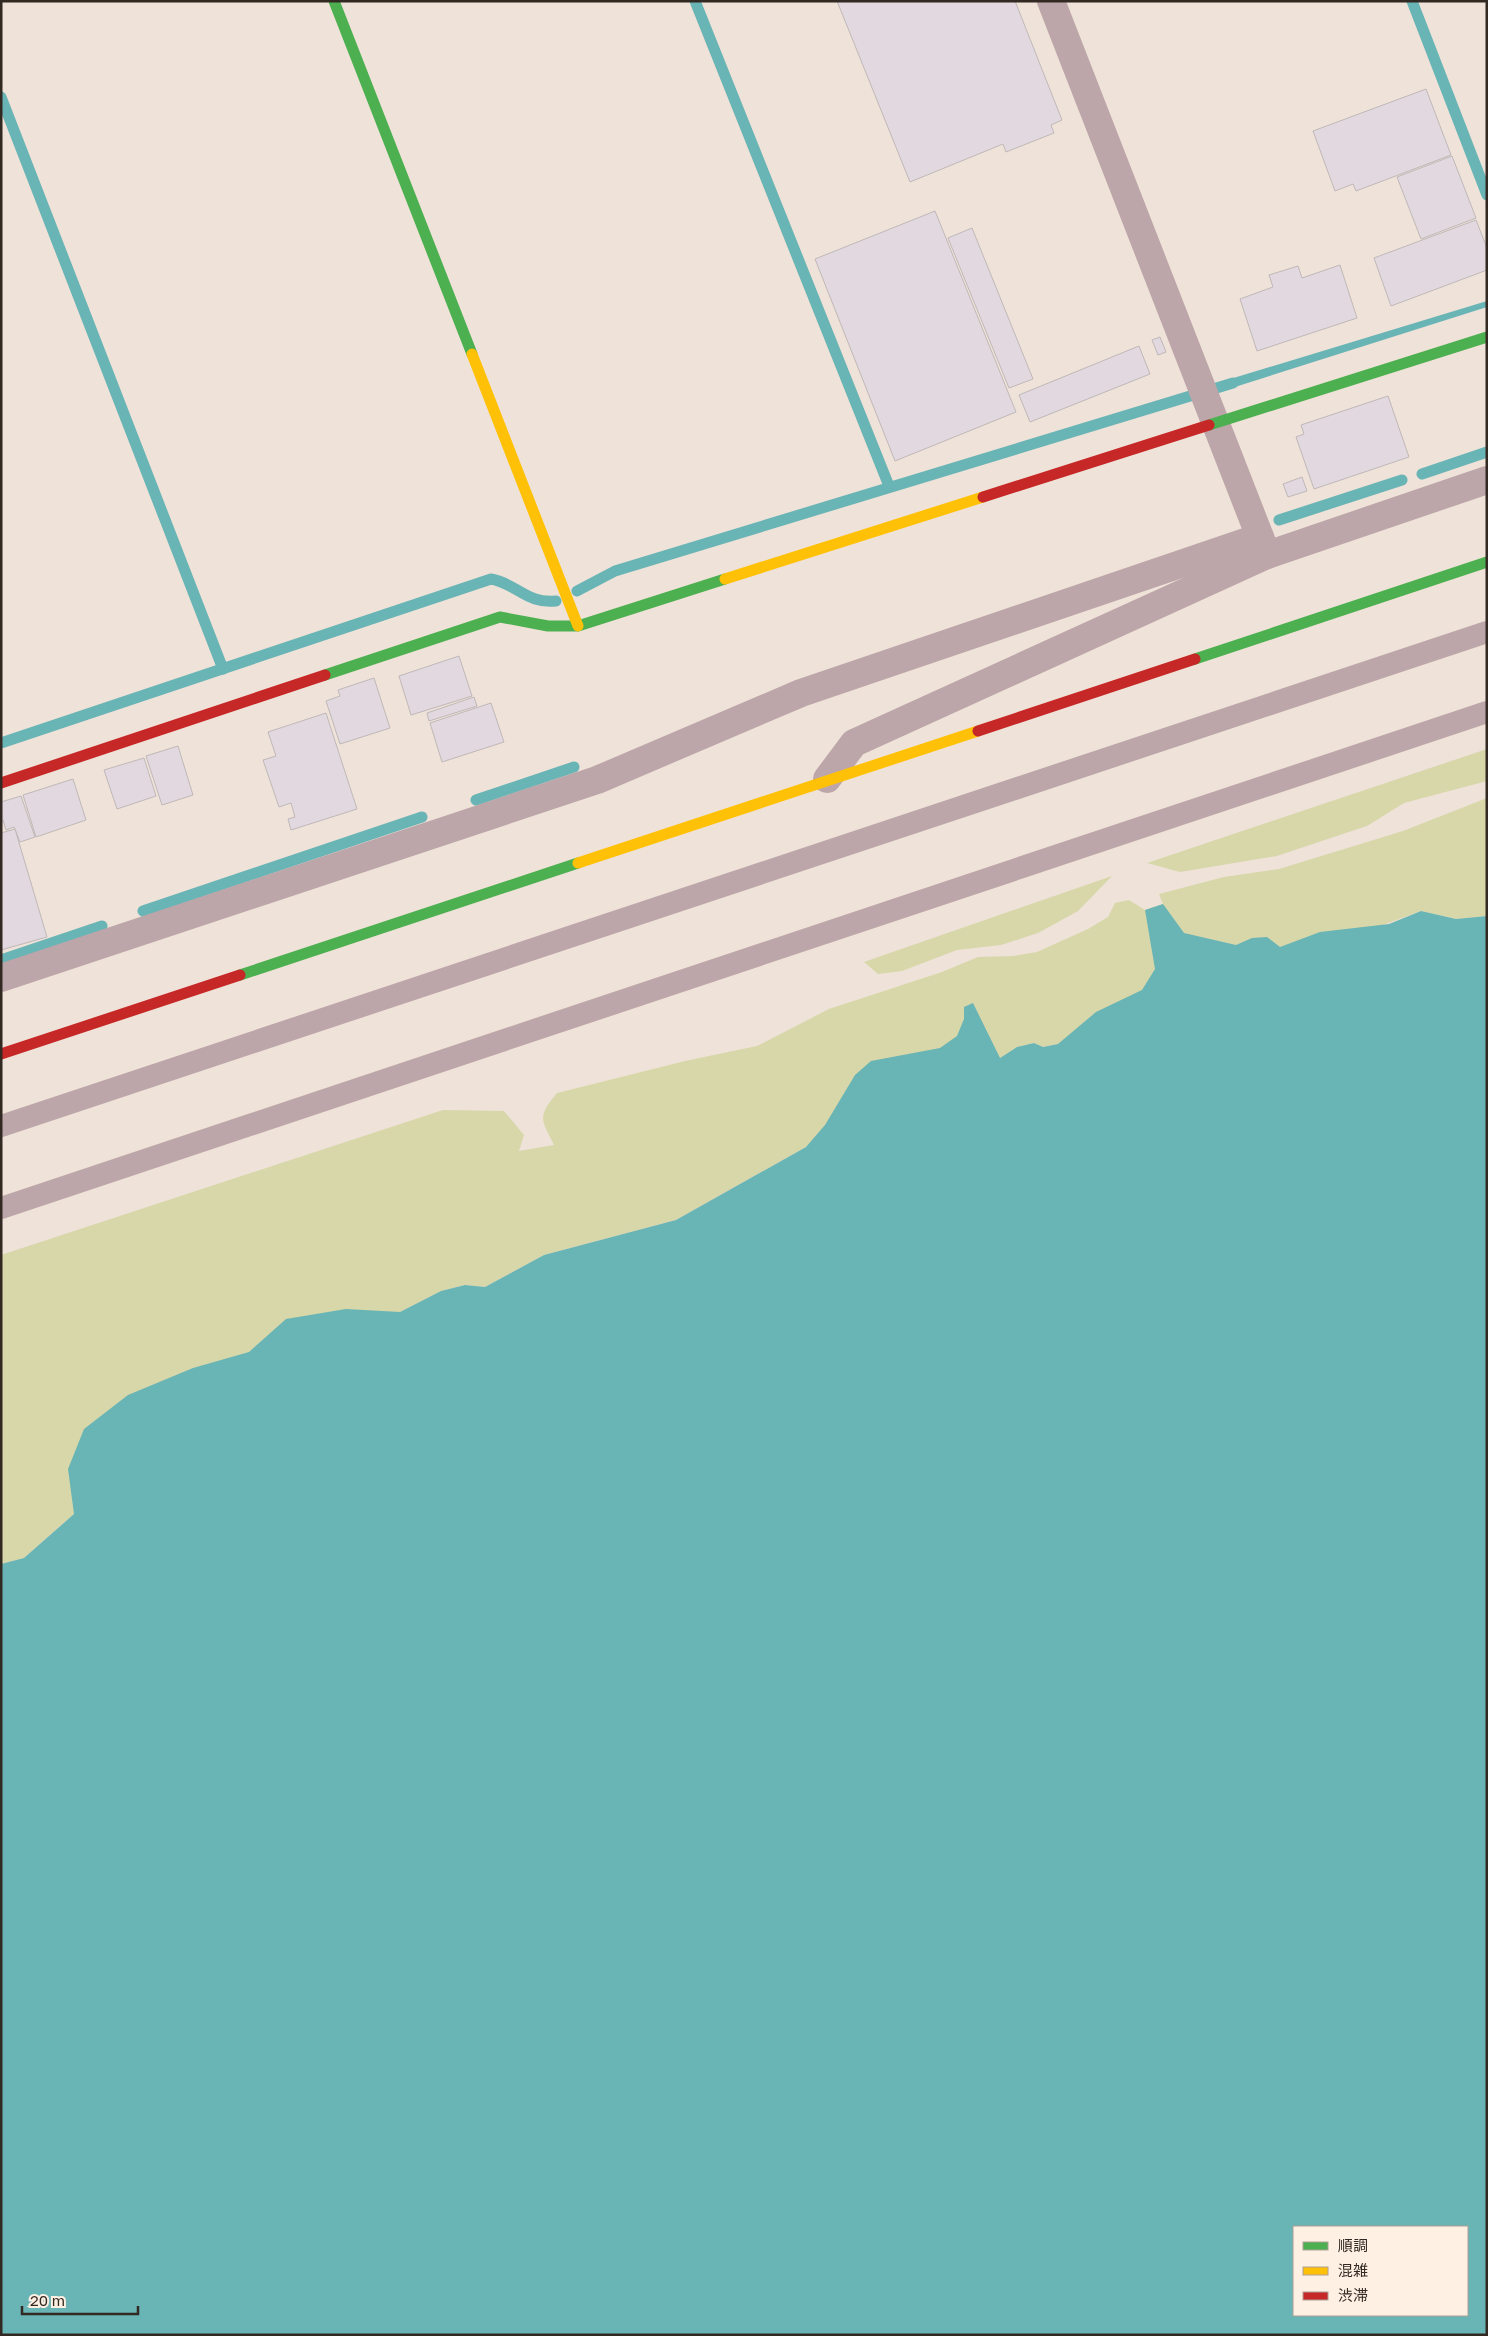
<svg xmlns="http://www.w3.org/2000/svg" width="1488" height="2336" viewBox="0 0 1488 2336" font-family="'Golos Text','Noto Sans JP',sans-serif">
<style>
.green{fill:#d7d7aa}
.water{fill:#69b4b5;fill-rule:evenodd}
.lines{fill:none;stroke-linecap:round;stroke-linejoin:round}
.stream{stroke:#69b4b5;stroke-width:11}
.building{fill:#e1d9df;stroke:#bfb8b8}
.lane{stroke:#bda6a9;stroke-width:22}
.street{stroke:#bda6a9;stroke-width:28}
.fast{stroke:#4caf50;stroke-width:11}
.slow{stroke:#ffc107;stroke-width:11}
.jam{stroke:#c62828;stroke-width:11}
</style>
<rect width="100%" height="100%" fill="#efe2d8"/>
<g class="green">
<polygon points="1487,749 1487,781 1404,803 1367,826 1277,856 1180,872 1147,863"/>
<path d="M1487,798V916L1456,919L1421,911L1058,1044L1043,1047L1034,1043L1017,1047L1000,1058L806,1147L676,1220L544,1255L485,1287L465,1285L441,1291L400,1312L74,1514L24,1558L1,1564V1255L443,1110L504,1111L524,1135L519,1151L554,1145C542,1120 536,1118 557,1093L685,1061L757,1046L829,1009L942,972L978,957L1013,956L1037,952L1088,929L1108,917L1115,903L1129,900L1145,910L1163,904L1159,894L1224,877L1279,869L1403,831Z"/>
<polygon points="1112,876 1078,911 1038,933 1001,945 957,950 902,971 878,974 864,962"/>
</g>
<g class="water">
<polygon points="1487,301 1487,307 1219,392 1217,383"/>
<path d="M1163,904L1184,933L1236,945L1252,938L1267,937L1280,947L1320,932L1389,924L1421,911L1456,919L1487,916V2335H1V1564L24,1558L74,1514L68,1469L84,1429L128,1395L193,1368L249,1352L286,1319L346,1309L400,1312L441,1291L465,1285L485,1287L544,1255L676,1220L806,1147L825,1125L855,1075L871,1061L940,1048L957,1036L964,1019V1007L973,1003L1000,1058L1017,1047L1034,1043L1043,1047L1058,1044L1096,1012L1142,990L1155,969L1145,910ZM1294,2227H1467V2315H1294Z"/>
</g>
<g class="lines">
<g class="stream">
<polyline points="695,1 889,486"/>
<polyline points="1412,1 1487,195"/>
<polyline points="1,97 223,669"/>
<polyline points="1422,474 1487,452"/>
<polyline points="1279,520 1402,480"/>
<polyline points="577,591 615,571 1233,383"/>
<path d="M1,743L491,579C518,584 526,604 556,601"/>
<polyline points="476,800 574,767"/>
<polyline points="143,911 422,817"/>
<polyline points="1,960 102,926"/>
</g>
</g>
<g class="building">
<polygon points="837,1 1015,1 1062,120 1051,125 1054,133 1006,152 1003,144 910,182"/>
<polygon points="1426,89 1451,155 1356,191 1353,184 1335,191 1313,131"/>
<polygon points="1452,156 1476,218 1421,239 1397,177"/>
<polygon points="935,211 1016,412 895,461 815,259"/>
<polygon points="1476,220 1487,248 1487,270 1391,306 1374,258"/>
<polygon points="972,228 1033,379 1009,388 948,238"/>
<polygon points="1340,265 1357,318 1257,351 1240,299 1273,287 1269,275 1298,266 1302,278"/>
<polygon points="1160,337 1166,352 1158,355 1152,340"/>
<polygon points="1139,346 1150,374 1030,422 1019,395"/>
<polygon points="1388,396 1409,457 1314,489 1296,437 1304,434 1301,425"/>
<polygon points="1302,477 1307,491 1288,497 1283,484"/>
<polygon points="459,656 472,696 411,715 399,676"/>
<polygon points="374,678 390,728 340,744 326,701 340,696 338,690"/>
<polygon points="474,697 477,706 429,721 427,713"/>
<polygon points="491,703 504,742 442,762 430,723"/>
<polygon points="326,713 357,809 291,830 288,819 295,817 291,803 279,807 263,760 276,756 268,732"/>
<polygon points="178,746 193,795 162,805 146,756"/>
<polygon points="144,758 156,796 117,809 104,770"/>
<polygon points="73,779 86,820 36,837 23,795"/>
<polygon points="21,796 35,837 20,842 14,827 6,830 3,820 1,821 1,802"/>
<polygon points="15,829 47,937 1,950 1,833"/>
</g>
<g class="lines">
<g class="lane">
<polyline points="1,1126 1487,632"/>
<polyline points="1,1208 1487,712"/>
</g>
<g class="street">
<polyline points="1267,555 1487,480"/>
<polyline points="827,779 854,743 1267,555 1051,1"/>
<polyline points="1,978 597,780 801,693 1260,537"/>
</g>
<g class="fast">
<polyline points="334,1 472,354"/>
<polyline points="1209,425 1487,337"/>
<polyline points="1195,659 1487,562"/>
<polyline points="325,675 500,617 548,626 578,626 725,579"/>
<polyline points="240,975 578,863"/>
</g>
<g class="slow">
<polyline points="472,354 578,626"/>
<polyline points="725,579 983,497"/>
<polyline points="578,863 978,731"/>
</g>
<g class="jam">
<polyline points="983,497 1209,425"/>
<polyline points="978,731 1195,659"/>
<polyline points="1,783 325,675"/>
<polyline points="1,1054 240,975"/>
</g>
</g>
<rect width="1488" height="2336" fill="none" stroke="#322922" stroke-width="5"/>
<rect x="1293" y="2226" width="175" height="90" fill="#fff0e4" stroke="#ada096"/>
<rect x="1303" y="2242" width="25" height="8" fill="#4caf50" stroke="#ada096"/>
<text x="1338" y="2251" font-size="15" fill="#322922">順調</text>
<rect x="1303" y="2267" width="25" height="8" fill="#ffc107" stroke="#ada096"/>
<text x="1338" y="2276" font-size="15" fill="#322922">混雑</text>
<rect x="1303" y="2292" width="25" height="8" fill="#c62828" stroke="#ada096"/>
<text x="1338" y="2301" font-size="15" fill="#322922">渋滞</text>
<path d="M22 2306v8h116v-8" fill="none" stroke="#322922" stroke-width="2.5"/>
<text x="30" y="2306" font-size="15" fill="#322922" stroke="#fff0e4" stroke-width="4" paint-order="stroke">20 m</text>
</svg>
